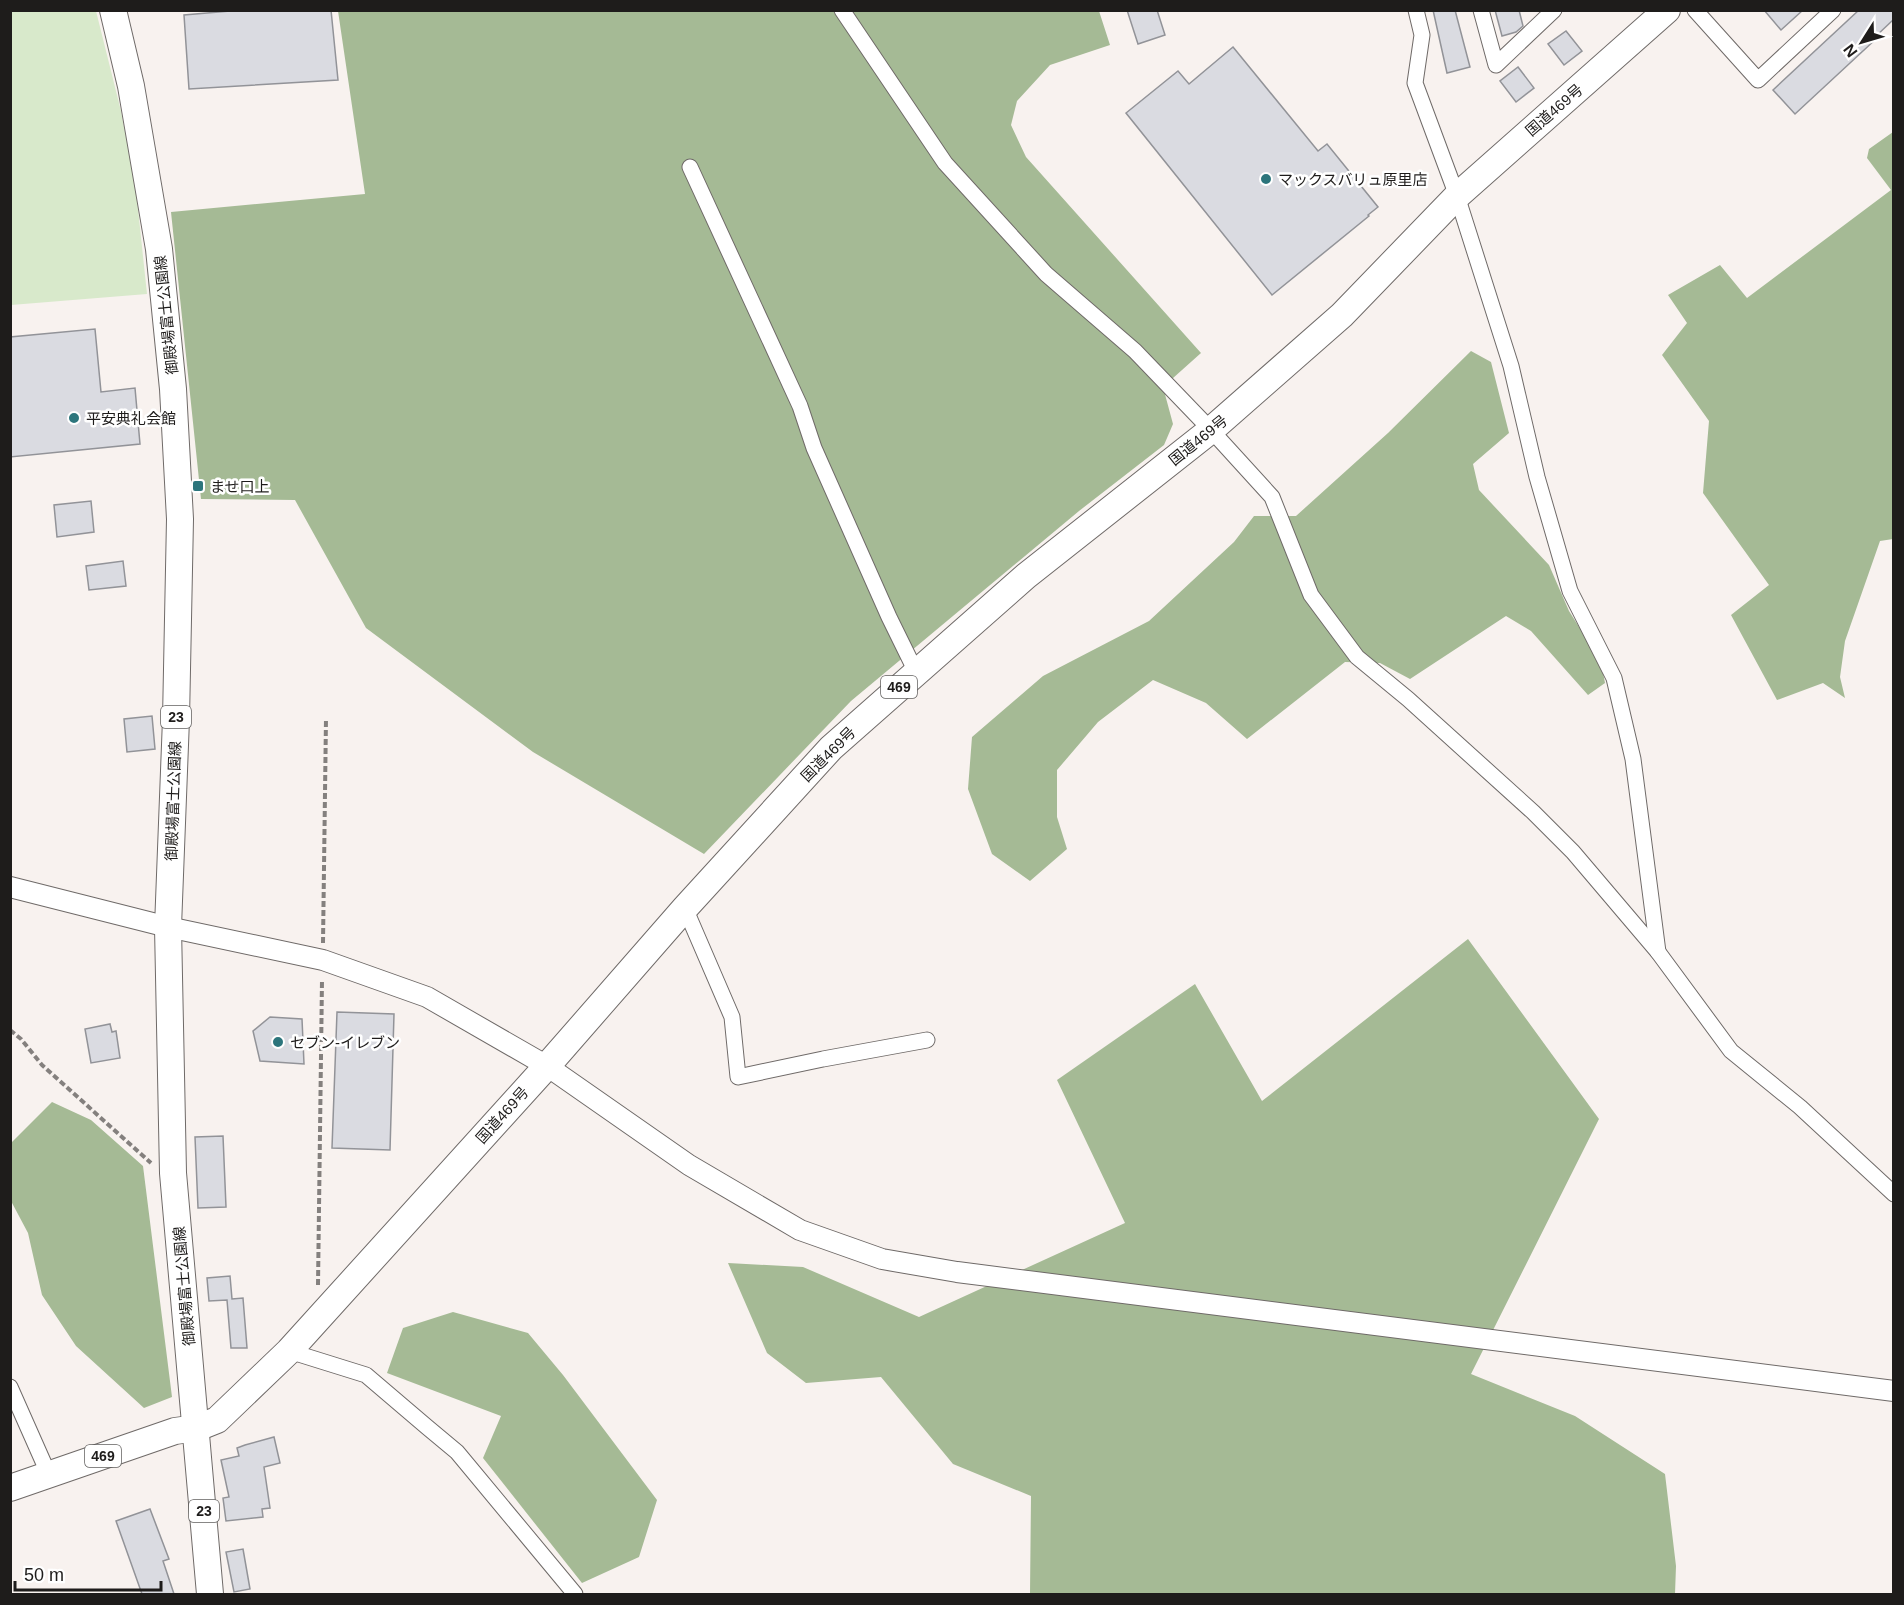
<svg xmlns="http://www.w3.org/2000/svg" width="1904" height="1605" viewBox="0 0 1904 1605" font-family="Helvetica,'Noto Sans JP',sans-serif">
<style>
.green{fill:#d8e9cb}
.forest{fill:#a5ba95}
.building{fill:#dadbe1;stroke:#929398;stroke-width:1.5}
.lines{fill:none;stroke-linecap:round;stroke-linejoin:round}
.minor-casing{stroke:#6f6a68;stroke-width:17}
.tertiary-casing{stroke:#6f6a68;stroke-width:22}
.primary-casing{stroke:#6f6a68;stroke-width:28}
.trunk-casing{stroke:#6f6a68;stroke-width:28}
.path{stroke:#84807e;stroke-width:4;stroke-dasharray:6 3;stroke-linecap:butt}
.minor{stroke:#fff;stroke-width:15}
.tertiary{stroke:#fff;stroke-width:20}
.primary{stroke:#fff;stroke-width:26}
.trunk{stroke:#fff;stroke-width:26}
.poi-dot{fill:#2c757c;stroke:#fff;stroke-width:2}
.labels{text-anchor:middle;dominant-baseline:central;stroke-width:5;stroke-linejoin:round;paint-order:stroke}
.shield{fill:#fff;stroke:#62605f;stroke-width:1.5}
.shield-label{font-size:14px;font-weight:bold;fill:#1e1c1b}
.street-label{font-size:15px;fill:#1e1c1b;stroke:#fff}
.poi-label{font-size:15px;fill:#1e1c1b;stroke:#fff;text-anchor:start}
</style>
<rect width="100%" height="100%" fill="#f8f2ef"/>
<polygon class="green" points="11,10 96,11 121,111 136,190 147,294 11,305"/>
<g class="forest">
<polygon points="338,11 1099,11 1110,45 1050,65 1017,101 1011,125 1026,157 1201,353 1163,387 1173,424 1164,445 1079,511 851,701 704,854 533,752 366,628 295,500 201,499 171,212 365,194"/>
<polygon points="1893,132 1893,539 1880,541 1845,641 1840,677 1845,698 1823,683 1777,700 1731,615 1769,585 1703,493 1709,421 1662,355 1687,323 1668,295 1720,265 1747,298 1891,190 1867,158 1869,149"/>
<polygon points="1471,351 1491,362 1509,433 1473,464 1479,490 1549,565 1569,611 1601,662 1605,683 1588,695 1531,631 1506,616 1410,679 1380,663 1345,662 1247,739 1206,703 1153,680 1098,722 1057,770 1057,817 1067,849 1030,881 992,854 968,789 972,737 1043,676 1149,621 1234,542 1254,516 1296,516 1388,433"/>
<polygon points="1468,939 1599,1119 1471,1374 1575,1416 1665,1474 1676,1566 1675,1594 1030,1594 1031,1496 953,1464 881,1377 806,1383 767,1353 728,1263 803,1267 919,1317 1125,1223 1057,1080 1195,984 1262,1101"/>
<polygon points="52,1102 91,1120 143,1166 172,1397 144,1408 76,1346 42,1295 28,1233 11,1201 11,1143"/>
<polygon points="453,1312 528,1333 563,1375 657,1500 639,1557 582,1583 483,1458 501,1416 387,1373 403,1328"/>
</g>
<g class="building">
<polygon points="242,10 331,10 338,80 189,89 184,15"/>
<polygon points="1127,10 1157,10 1165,35 1138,44"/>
<polygon points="1433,10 1455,10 1470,67 1447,73"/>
<polygon points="1495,10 1519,10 1523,26 1516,32 1502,36"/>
<polygon points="1764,10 1803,10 1781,30"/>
<polygon points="1859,10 1893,10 1893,20 1875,37 1877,38 1795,114 1773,90"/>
<polygon points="1566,31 1582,51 1564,65 1548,44"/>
<polygon points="1233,47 1318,151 1327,144 1378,207 1368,215 1369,216 1272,295 1126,113 1178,71 1189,84"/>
<polygon points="1518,67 1534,88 1516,102 1500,81"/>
<polygon points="95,329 101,392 135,388 140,444 10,457 10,337"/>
<polygon points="91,501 94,532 57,537 54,505"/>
<polygon points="123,561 126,586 89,590 86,566"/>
<polygon points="152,716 155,749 127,752 124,719"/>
<polygon points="337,1012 394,1014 390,1150 332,1148"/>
<polygon points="270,1017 302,1019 304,1064 260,1061 253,1031"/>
<polygon points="110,1024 112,1032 116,1031 120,1058 91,1063 85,1029"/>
<polygon points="223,1136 226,1207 198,1208 195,1137"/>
<polygon points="230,1276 232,1299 243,1298 247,1348 231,1348 227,1300 209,1301 207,1278"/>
<polygon points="274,1437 280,1463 264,1467 270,1508 262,1509 263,1517 226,1521 223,1498 229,1497 221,1460 239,1456 237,1448 245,1445"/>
<polygon points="150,1509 169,1559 163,1561 174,1594 142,1594 116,1521"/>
<polygon points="243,1549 250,1589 234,1592 226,1552"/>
</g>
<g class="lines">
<defs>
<g id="minor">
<polyline points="842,10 945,163 1046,274 1135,351 1211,430 1272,497 1311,595 1357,657 1408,699 1533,812 1573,852 1658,952 1731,1051 1800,1107 1894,1194"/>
<polyline points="1416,10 1422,35 1415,83 1457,196 1511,366 1537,477 1570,591 1614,678 1633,759 1658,952"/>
<polyline points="1481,10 1496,65 1554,10"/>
<polyline points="1695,10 1758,80 1833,10"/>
<polyline points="690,167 800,406 814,448 889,617 916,672"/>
<polyline points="685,908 732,1017 738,1077 823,1059 927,1040"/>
<polyline points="289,1351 366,1375 427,1427 457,1452 575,1594"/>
<polyline points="10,1387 49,1475"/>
</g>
<polyline id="tertiary" points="10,887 168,927 323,960 427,997 547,1066 689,1165 800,1230 882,1259 957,1272 1894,1391"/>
<polyline id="primary" points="113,10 131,86 159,249 173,389 180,519 176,719 168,927 173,1173 210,1594"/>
<polyline id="trunk" points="10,1488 175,1431 197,1428 217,1420 289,1351 547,1066 685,908 831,748 1026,576 1211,430 1342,315 1457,196 1667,10"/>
</defs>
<use href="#minor" class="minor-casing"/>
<use href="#tertiary" class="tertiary-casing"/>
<use href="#primary" class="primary-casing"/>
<use href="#trunk" class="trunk-casing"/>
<g class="path">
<polyline points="323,943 326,718"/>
<polyline points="10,1030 21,1039 42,1065 151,1163"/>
<polyline points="318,1285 322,980"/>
</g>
<use href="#minor" class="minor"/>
<use href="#tertiary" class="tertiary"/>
<use href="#primary" class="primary"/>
<use href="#trunk" class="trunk"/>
</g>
<g class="poi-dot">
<circle cx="1266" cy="179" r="6"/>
<circle cx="74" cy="418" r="6"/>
<rect x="192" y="480" width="12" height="12" rx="3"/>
<circle cx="278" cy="1042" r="6"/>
</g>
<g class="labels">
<g class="shield">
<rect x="881" y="676" width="36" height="22" rx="4.5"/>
<rect x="161" y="706" width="30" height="22" rx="4.5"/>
<rect x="85" y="1445" width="36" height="22" rx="4.5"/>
<rect x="189" y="1500" width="30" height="22" rx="4.5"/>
</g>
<g class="shield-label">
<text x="899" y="687">469</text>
<text x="176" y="717">23</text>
<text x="103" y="1456">469</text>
<text x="204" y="1511">23</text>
</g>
<g class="street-label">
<text transform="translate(1554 110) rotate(-41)">国道469号</text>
<text transform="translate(166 315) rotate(-96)">御殿場富士公園線</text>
<text transform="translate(1198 440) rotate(-39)">国道469号</text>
<text transform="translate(828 754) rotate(-45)">国道469号</text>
<text transform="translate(173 801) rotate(-88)">御殿場富士公園線</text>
<text transform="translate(502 1115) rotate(-48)">国道469号</text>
<text transform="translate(184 1286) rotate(-95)">御殿場富士公園線</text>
</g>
<g class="poi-label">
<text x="1278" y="179">マックスバリュ原里店</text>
<text x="86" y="418">平安典礼会館</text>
<text x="210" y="486">ませ口上</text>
<text x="290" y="1042">セブン-イレブン</text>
</g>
</g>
<rect width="1904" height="1605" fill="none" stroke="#1e1c1b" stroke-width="24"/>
<g transform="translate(1862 42) rotate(233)" stroke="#ffffff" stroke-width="4.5" paint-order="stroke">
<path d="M0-4.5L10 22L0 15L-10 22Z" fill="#1e1c1b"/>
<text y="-9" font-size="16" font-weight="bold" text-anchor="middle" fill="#1e1c1b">N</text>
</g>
<path d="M15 1581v9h146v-9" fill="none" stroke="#1e1c1b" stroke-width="3"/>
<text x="24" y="1581" font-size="18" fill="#1e1c1b" stroke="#ffffff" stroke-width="4.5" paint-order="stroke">50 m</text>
</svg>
